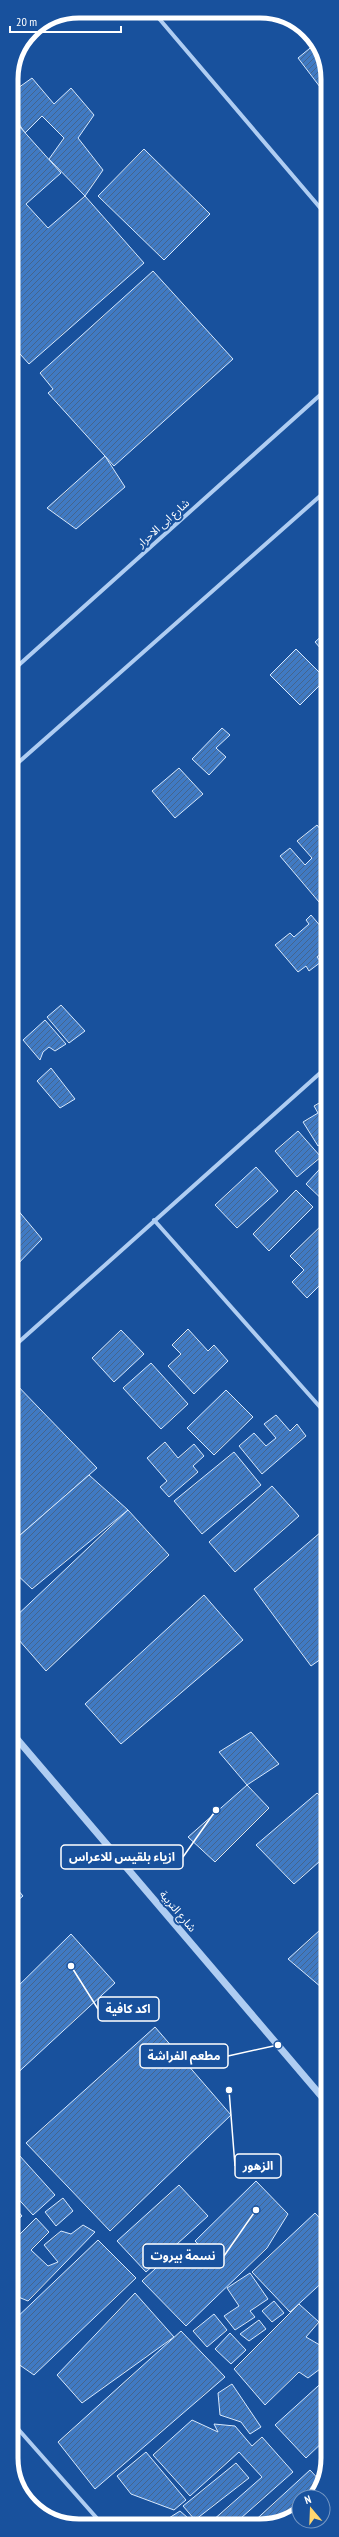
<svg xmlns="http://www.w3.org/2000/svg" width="339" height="2537" viewBox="0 0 339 2537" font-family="'PT Sans Narrow','Noto Sans Arabic',sans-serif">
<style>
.building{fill:url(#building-hatch);stroke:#d7e8fc}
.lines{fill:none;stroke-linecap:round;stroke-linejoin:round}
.minor{stroke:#afcdf2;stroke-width:4}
.tertiary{stroke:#afcdf2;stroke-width:7}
.labels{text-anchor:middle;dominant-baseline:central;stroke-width:4;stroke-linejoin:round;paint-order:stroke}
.street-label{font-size:11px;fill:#fff;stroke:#18519d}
.rim{fill:none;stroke:#fff;stroke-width:5}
.leader{fill:none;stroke:#fff;stroke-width:1.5}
.callout-dot{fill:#fff;stroke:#18519d;stroke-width:1.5}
.callout{fill:#18519d;stroke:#fff;stroke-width:1.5}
.callout-label{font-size:12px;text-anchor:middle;font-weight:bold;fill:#fff}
</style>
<defs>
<pattern id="building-hatch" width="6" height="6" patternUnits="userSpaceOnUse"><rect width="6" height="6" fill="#407ac3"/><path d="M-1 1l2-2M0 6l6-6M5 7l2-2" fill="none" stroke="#45658d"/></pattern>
</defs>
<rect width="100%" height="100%" fill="#18519d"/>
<g class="building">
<polygon points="315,44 328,74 328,80 320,87 298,58"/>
<polygon points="32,78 54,104 71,88 94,115 78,138 103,170 85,196 49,159 64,138 42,116 25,133 11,112 11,93"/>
<polygon points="11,117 61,173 26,204 48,228 85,196 144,263 29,364 11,344"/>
<polygon points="144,149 210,214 164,260 98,196"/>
<polygon points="153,271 233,359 114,466 48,393 53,389 40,373"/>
<polygon points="105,456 125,487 76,529 47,508"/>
<polygon points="328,630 328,657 315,642"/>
<polygon points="296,649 326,679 300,705 270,675"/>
<polygon points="222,728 230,735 216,748 226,757 209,775 192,759"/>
<polygon points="179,768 203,794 175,818 152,791"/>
<polygon points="317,825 328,839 328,894 319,902 280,856 290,848 305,865 312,858 297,841"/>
<polygon points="311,915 328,935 328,948 317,957 321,962 309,971 306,966 298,972 275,945 290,933 294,937 309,924 306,920"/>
<polygon points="61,1005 85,1031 69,1043 47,1017"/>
<polygon points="45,1020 66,1044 55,1051 49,1047 43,1052 40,1060 23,1040"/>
<polygon points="51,1068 75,1099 60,1108 37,1081"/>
<polygon points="326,1099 328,1103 328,1139 318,1146 303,1122 318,1113 314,1106"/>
<polygon points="298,1131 321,1157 297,1177 275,1151"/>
<polygon points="328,1160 328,1205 306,1184"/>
<polygon points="256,1167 278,1191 237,1228 215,1205"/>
<polygon points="296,1190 313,1207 269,1251 253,1234"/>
<polygon points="11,1202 42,1239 11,1271"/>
<polygon points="328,1219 328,1277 307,1298 292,1282 304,1270 290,1256"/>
<polygon points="188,1329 208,1351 214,1345 228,1361 194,1394 168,1366 181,1354 172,1345"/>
<polygon points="121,1330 144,1354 114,1382 92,1358"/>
<polygon points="151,1363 188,1404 161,1429 123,1388"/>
<polygon points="11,1379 97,1468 11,1543"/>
<polygon points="226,1390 253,1417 214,1455 187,1428"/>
<polygon points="276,1415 290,1431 297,1424 306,1436 262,1474 239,1446 254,1433 266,1446 276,1438 264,1424"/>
<polygon points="165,1442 178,1458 194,1444 204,1456 193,1466 198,1472 169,1497 160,1487 167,1481 147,1458"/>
<polygon points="234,1452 261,1485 202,1534 174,1501"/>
<polygon points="89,1475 128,1510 32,1589 11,1569 11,1543"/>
<polygon points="272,1486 299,1516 235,1572 209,1542"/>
<polygon points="128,1510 169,1555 46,1671 11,1631 11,1621"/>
<polygon points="328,1526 328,1654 311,1666 254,1589"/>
<polygon points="204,1595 243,1640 121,1744 85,1704"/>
<polygon points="251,1732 279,1764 247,1785 219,1752"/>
<polygon points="247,1785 269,1808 215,1862 188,1837"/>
<polygon points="317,1793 328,1803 328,1854 294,1884 256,1845"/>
<polygon points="11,1882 23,1896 11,1906"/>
<polygon points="320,1930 328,1937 328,1993 288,1959"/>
<polygon points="71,1934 115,1983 11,2079 11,1993"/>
<polygon points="155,2027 231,2115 110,2231 26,2143"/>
<polygon points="11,2142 16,2147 11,2152"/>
<polygon points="19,2155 55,2195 33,2215 11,2191 11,2163"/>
<polygon points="256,2181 288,2214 267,2248 186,2326 142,2281 182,2244 196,2258 204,2250 195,2241"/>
<polygon points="179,2185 208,2216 146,2272 117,2241"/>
<polygon points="63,2198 73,2211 56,2226 45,2212"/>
<polygon points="11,2203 22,2216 11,2225"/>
<polygon points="315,2213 328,2227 328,2277 290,2312 252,2272"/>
<polygon points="36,2218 49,2232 31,2250 48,2266 58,2262 44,2245 61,2231 71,2234 83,2225 95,2232 28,2301 11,2294 11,2243"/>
<polygon points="98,2240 136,2278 34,2375 11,2359 11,2323"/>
<polygon points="250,2273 268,2299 250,2311 255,2317 235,2330 224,2316 239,2306 227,2288"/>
<polygon points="135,2293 174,2337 82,2403 57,2375"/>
<polygon points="274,2301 284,2313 272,2322 262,2311"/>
<polygon points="299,2304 319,2322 306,2337 325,2348 328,2345 328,2363 308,2378 299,2372 265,2405 234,2369"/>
<polygon points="214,2314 227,2330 207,2347 193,2331"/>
<polygon points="259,2320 266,2329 249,2341 240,2334"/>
<polygon points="181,2331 225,2377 95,2489 58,2442"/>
<polygon points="230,2333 246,2350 231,2364 215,2349"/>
<polygon points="328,2377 328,2437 306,2458 275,2425"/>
<polygon points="232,2384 261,2427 250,2434 241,2422 220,2415 218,2393"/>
<polygon points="192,2420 218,2432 214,2424 235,2426 252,2446 262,2437 293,2472 232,2526 215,2525 212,2521 262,2477 239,2452 190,2496 153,2455"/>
<polygon points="146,2452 186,2500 174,2510 131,2494 117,2476"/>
<polygon points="236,2463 249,2478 195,2520 183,2506"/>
<polygon points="310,2470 323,2484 314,2497 299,2497 299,2510 265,2526 249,2526"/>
<polygon points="180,2511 196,2525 158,2525"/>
</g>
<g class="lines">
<g class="minor">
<polyline points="156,15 328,217"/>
<polyline points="11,672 328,388"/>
<polyline points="11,769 328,489"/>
<polyline points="154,1220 328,1416"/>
<polyline points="11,1349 328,1066"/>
<polyline points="11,2421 102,2524"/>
</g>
<polyline class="tertiary" points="11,1732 328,2104"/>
</g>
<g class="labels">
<g class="street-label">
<text transform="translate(163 523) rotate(-42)">شارع ابی الاحرار</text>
<text transform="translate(178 1911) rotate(50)">شارع التربية</text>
</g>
</g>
<path d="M0 0H339V2537H0ZM79 18H260A61 61 0 0 1 321 79V2458A61 61 0 0 1 260 2519H79A61 61 0 0 1 18 2458V79A61 61 0 0 1 79 18Z" fill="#18519d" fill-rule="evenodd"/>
<path class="rim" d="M79 18H260A61 61 0 0 1 321 79V2458A61 61 0 0 1 260 2519H79A61 61 0 0 1 18 2458V79A61 61 0 0 1 79 18Z"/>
<path class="leader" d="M216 1810L183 1857M71 1966L98 2009M278 2045L228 2056M229 2090L235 2166M256 2210L224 2256"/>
<g class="callout-dot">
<circle cx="216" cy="1810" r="4"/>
<circle cx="71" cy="1966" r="4"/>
<circle cx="278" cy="2045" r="4"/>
<circle cx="229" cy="2090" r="4"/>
<circle cx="256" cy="2210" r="4"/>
</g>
<g class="callout">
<rect x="61" y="1845" width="122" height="24" rx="4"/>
<rect x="98" y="1997" width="61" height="24" rx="4"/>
<rect x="140" y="2044" width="88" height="24" rx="4"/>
<rect x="235" y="2154" width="46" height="24" rx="4"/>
<rect x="143" y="2244" width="81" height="24" rx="4"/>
</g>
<g class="callout-label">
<text x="122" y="1861">ازياء بلقيس للاعراس</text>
<text x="128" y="2013">اكد كافية</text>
<text x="184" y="2060">مطعم الفراشة</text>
<text x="258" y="2170">الزهور</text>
<text x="183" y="2260">نسمة بيروت</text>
</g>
<g transform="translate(311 2509) rotate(341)"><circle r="19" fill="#18519d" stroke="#7497c4"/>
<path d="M0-3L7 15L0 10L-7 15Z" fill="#ffd670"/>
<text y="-6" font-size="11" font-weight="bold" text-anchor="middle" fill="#ffffff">N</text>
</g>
<path d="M10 26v6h111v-6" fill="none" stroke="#ffffff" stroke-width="2"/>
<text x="16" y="26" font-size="12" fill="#ffffff" stroke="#18519d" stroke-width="3" paint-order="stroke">20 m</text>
</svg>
